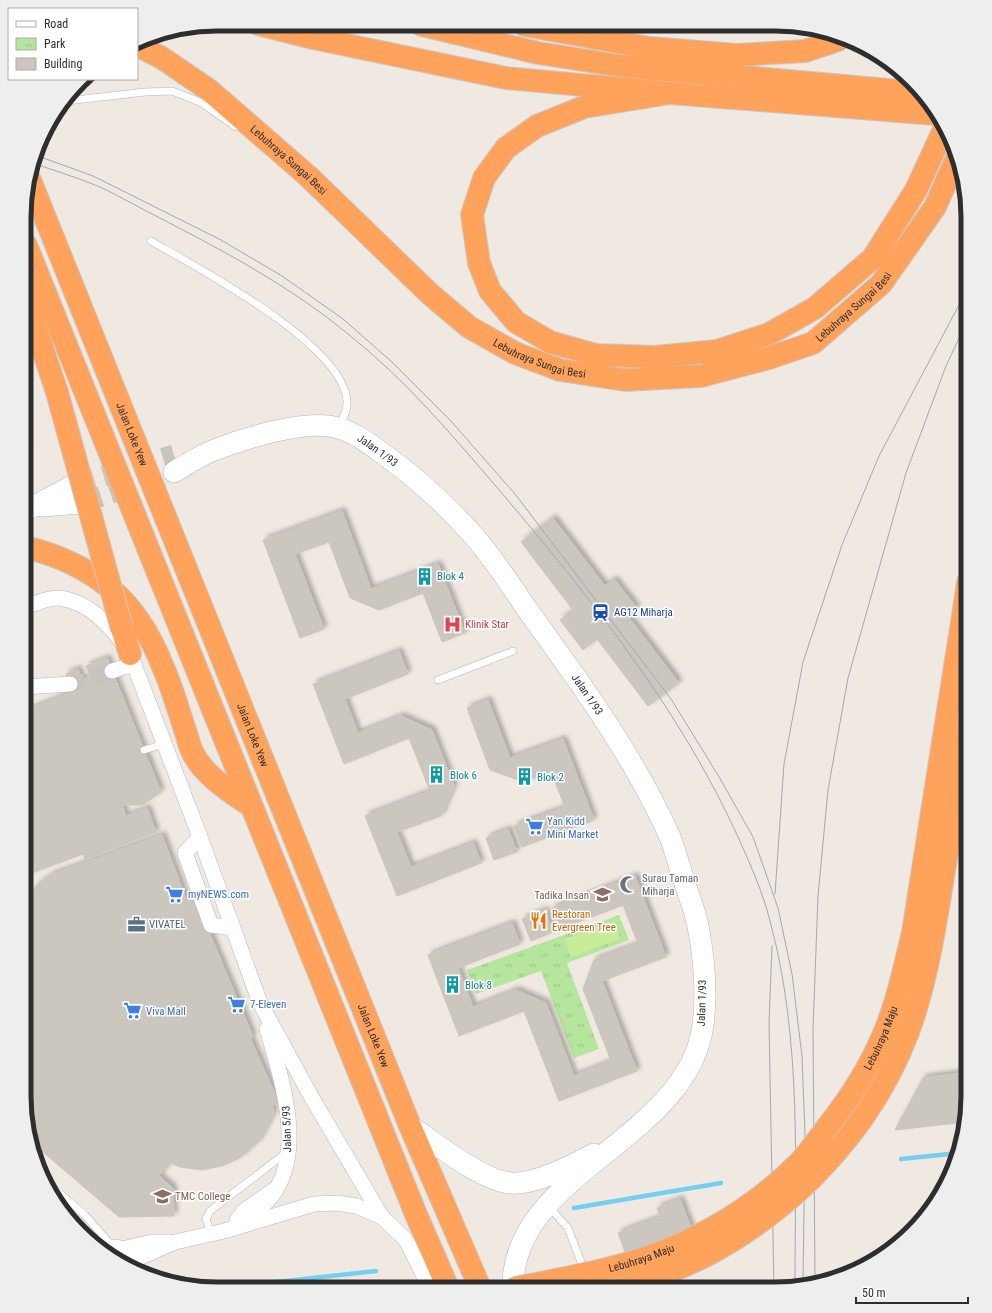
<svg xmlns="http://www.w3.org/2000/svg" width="992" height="1313" viewBox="0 0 992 1313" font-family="'Roboto Condensed',sans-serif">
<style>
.park{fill:url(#park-tufts)}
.pitch{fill:#c9ec9a}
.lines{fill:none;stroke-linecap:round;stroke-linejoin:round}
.stream{stroke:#75cff0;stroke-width:4.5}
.building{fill:#cbc7bf;stroke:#cbc5ba;filter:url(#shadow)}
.street-tunnel{stroke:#c8c4bd;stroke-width:15;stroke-dasharray:15 8;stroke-linecap:butt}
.secondary-tunnel{stroke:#c8c4bd;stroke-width:21;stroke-dasharray:21 10;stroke-linecap:butt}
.lane-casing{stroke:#b4b7c1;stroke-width:8}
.street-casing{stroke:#b4b7c1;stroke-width:16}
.secondary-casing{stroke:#b4b7c1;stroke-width:22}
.highway-casing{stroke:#c9c9c9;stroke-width:24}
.lane{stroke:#fff;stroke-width:7}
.street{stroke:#fff;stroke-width:15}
.secondary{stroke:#fff;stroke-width:21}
.highway{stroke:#ffa35c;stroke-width:22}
.tram{stroke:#a3a6b8;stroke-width:1}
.highway-bridge-casing{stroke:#c9c9c9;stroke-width:24;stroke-linecap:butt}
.highway-bridge{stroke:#ffa35c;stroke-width:22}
.labels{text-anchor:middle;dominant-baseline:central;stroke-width:3;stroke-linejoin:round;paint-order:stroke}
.street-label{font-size:11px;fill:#2e2e2e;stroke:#fff}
.culture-label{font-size:11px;fill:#0d838f;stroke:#fff;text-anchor:start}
.transit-label{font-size:11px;fill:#164399;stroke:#fff;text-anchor:start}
.health-label{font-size:11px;fill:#be3a42;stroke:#fff;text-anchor:start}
.shop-label{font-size:11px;fill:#366cbe;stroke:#fff;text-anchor:start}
.worship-label{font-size:11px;fill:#5b616d;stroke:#fff;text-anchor:start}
.education-label{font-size:11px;fill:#785e54;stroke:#fff;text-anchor:end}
.food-label{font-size:11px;fill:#c56008;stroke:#fff;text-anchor:start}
.service-label{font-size:11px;fill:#4e5e75;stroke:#fff;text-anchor:start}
.rim{fill:none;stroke:#2e2e2e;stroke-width:5}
</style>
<defs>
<pattern id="park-tufts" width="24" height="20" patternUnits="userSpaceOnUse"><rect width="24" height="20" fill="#b6e59e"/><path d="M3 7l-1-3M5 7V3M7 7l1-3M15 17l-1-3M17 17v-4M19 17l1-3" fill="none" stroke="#9dc588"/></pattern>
<filter id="shadow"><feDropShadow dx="3.5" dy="-3.5" stdDeviation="2" flood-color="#0004"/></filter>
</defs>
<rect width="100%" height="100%" fill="#efe9e1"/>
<polygon class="park" points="619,915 629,940 567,963 599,1049 574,1058 541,971 476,994 467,970"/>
<polygon class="pitch" points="613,921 620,939 571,957 564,939"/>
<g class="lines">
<g class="stream">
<polyline points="901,1159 959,1153"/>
<polyline points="574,1208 721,1183"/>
<polyline points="232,1287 376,1271"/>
</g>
</g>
<g class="building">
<polygon points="342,511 371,589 438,564 465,633 442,642 423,593 379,610 350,598 329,542 295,554 324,629 300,638 263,540"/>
<polygon points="553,518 605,586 614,579 637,608 627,615 679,683 648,706 597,639 583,650 560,620 573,610 521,542"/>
<polygon points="399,651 408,674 345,699 358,733 401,716 432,730 454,786 441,816 397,832 411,867 473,843 481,863 397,896 365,816 430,791 409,738 344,764 313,684"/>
<polygon points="107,658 161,792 142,805 122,805 126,816 147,808 156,832 85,859 83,854 24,876 25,711 73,692 66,674 78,669 82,680 90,676 86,666"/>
<polygon points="488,700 510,758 563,739 594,820 522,847 514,826 565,807 551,772 524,782 490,770 467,708"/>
<polygon points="508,829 517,852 494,860 486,838"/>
<polygon points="162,835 186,899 194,896 253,1037 250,1038 279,1103 272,1106 274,1113 259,1141 240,1158 222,1166 202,1170 180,1167 171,1163 159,1176 173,1188 174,1216 119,1217 36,1146 24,1096 24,893 30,899 34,889 42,881 51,875"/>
<polygon points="635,876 666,957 602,981 637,1071 559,1101 524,1011 459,1036 428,955 512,923 520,944 458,968 473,1007 516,990 546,1003 574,1076 611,1061 583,989 594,960 638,944 623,905 560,929 552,908"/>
<polygon points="545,910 553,932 531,941 522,919"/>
<polygon points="968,1072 968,1109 965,1122 895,1130 923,1078"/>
<polygon points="680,1199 693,1233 627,1257 618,1233 660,1217 657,1208"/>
</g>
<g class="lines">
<polyline class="street-tunnel" points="70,684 90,680 112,671"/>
<g class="secondary-tunnel">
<polyline points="74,485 174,455"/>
<polyline points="81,503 174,472"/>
</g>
<defs>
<g id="lane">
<polyline points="66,101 145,92 172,91 200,102 236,127"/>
<path d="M151,241C198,268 343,344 347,401C348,409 343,419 339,427"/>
<polyline points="438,680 513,651"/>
<polyline points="144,750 164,744"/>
<polyline points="43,1179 84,1214 113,1247"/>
<polyline points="549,1207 568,1228 591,1288"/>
<polyline points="233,1225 233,1219 241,1208 275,1184"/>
<polyline points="211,1234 206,1219 210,1211 287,1152"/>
</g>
<g id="street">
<path d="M25,607C34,604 49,597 58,598C90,601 113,628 130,654L200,837L260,1003L312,1098L382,1217"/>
<polyline points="112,671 133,664"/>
<polyline points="25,687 70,684"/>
<polyline points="200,837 185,853 211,925 233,928"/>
<path d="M239,1222C251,1214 266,1205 274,1193C305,1148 281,1076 267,1029"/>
<polyline points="122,1249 152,1242 170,1242"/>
<path d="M103,1250C112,1245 122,1246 129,1255"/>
<polyline points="132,1261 175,1242 224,1231 314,1204 337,1203 356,1206 382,1217 406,1240 430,1288"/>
</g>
<g id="secondary">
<path id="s1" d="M174,472C186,465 199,456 212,451C242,439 307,418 338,428C356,433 371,445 386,456C418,479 447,506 473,535C498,563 517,596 539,626C587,692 636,761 670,837C675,850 679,865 683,878C688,894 695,910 698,926C704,957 707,993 703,1025C688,1140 511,1172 513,1288"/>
<polyline points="42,506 81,503"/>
<polyline points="25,511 74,485"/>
<path d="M410,1126C434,1142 482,1181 511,1183C535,1185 573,1165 594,1154"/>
</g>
<g id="highway">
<polyline points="258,24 313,38 506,78 670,93 936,114"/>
<polyline points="422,25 538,53 621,66 922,93"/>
<polyline points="524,25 650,48 737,55 805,51 838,40"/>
<path id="s2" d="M137,45L162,58L209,90L308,176L430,294L469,327L515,353L560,370L625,380L701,376L769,358L813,343L881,284L935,207L955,162"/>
<polyline points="670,93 584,107 537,126 506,148 484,178 472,215 479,263 490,291 516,322 550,342 596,355 655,357 717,351 769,334 815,308 873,258 916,190 945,127"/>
<path id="s3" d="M30,180L410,1126L480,1288"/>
<polyline points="26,245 415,1212 448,1288"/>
<polyline points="25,297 57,392"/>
<path d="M25,547C94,564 137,600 163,667C172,687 178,709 185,730C188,738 189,746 193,753C204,776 231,792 251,806"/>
<polyline points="962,622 968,582"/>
<polyline points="122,629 130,654"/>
</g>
</defs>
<use href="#lane" class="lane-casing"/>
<use href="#street" class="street-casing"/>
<use href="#secondary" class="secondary-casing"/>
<use href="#highway" class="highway-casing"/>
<use href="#lane" class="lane"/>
<use href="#street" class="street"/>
<use href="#secondary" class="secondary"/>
<use href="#highway" class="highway"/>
<g class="tram">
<polyline points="38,156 93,176 221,240 282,276 343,319 392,362 450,420 515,494 671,699 718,775 753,837 778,908 792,974 802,1056 805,1134 803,1283"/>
<path d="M35,164C53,170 72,176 90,183C113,192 134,205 156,216C222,250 290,286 348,334C406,380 452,435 500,491C591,598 681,711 739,839C751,866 763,893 770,921C802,1039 795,1164 795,1284"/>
<polyline points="775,894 784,764 803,662 842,545 879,456 968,288"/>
<polyline points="772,946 769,1023 774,1289"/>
<polyline points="815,1280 813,1029 818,896 828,790 848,678 906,473 946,366 968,319"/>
</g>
<defs>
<g id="highway-bridge">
<polyline points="57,392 122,629"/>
<path id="s4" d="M515,1288C559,1279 603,1272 645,1258C703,1238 756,1206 800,1162C810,1151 819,1138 828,1126C851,1097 871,1065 885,1031C898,999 905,965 913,932L962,622"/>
<path d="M619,1289C653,1278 687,1267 718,1249C808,1198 882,1114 914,1015C929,968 936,920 944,871C952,823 960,774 968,726"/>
</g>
</defs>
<use href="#highway-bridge" class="highway-bridge-casing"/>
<use href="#highway-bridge" class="highway-bridge"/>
</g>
<defs>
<symbol id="building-bare" viewBox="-9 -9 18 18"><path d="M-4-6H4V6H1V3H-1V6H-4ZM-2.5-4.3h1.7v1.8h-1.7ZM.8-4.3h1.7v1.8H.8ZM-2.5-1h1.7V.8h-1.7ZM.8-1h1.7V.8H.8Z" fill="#0f9aa8" stroke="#fff" stroke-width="2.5" paint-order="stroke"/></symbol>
<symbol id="station-bare" viewBox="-9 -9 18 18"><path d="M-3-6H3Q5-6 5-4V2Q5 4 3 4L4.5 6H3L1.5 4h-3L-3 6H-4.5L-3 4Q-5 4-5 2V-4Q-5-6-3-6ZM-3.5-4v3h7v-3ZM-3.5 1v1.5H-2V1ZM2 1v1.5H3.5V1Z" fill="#1a4fb4" stroke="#fff" stroke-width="2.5" paint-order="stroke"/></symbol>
<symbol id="hospital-bare" viewBox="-9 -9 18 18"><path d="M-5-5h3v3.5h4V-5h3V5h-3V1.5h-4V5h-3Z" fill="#e0444e" stroke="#fff" stroke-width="2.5" paint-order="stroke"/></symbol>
<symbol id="supermarket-bare" viewBox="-9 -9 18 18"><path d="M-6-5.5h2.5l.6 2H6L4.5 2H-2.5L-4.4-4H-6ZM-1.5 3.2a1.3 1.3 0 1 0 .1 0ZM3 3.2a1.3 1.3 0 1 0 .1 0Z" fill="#3f7fe0" stroke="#fff" stroke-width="2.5" paint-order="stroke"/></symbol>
<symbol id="mosque-bare" viewBox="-9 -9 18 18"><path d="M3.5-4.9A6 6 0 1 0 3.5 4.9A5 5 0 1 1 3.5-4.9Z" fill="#6b7280" stroke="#fff" stroke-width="2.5" paint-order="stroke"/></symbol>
<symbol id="school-bare" viewBox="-9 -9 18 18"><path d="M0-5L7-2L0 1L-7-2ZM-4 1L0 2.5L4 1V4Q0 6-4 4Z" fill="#8d6e63" stroke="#fff" stroke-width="2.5" paint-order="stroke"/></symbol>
<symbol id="restaurant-bare" viewBox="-9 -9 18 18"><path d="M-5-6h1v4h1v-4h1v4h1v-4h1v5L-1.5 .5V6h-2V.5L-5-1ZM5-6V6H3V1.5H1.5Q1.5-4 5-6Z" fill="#e8710a" stroke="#fff" stroke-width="2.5" paint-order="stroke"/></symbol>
<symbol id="office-bare" viewBox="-9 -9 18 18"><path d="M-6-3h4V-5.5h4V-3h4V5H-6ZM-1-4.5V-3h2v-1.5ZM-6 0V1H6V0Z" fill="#5c6f8a" stroke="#fff" stroke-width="2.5" paint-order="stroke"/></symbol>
<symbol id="university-bare" viewBox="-9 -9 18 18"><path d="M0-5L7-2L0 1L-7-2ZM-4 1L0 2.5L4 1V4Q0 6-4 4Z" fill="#8d6e63" stroke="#fff" stroke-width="2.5" paint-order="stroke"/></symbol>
</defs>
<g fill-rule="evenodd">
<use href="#building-bare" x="412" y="564" width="25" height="25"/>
<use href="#station-bare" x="588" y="600" width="25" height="25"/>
<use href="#hospital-bare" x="440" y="612" width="25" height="25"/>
<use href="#building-bare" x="424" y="762" width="25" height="25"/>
<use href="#building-bare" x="512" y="764" width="25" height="25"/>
<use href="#supermarket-bare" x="522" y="814" width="25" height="25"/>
<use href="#mosque-bare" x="616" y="872" width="25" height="25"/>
<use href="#supermarket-bare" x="162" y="882" width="25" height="25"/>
<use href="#school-bare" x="590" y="882" width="25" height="25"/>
<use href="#restaurant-bare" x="526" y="908" width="25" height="25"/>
<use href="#office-bare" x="124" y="912" width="25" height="25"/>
<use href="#building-bare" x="440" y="972" width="25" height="25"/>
<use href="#supermarket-bare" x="224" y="992" width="25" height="25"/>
<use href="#supermarket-bare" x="120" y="998" width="25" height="25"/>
<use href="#university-bare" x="150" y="1184" width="25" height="25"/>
</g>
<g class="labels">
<g class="street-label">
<text stroke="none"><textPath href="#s2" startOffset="191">Lebuhraya Sungai Besi</textPath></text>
<text stroke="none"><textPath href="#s2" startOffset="851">Lebuhraya Sungai Besi</textPath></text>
<text stroke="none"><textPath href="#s2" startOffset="515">Lebuhraya Sungai Besi</textPath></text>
<text stroke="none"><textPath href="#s3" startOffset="274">Jalan Loke Yew</textPath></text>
<text stroke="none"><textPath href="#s1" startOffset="219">Jalan 1/93</textPath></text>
<text stroke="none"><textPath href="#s1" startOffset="543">Jalan 1/93</textPath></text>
<text stroke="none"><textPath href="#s3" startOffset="598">Jalan Loke Yew</textPath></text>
<text transform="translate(702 1003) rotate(-88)">Jalan 1/93</text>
<text stroke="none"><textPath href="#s3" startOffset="922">Jalan Loke Yew</textPath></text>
<text stroke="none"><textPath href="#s4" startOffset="466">Lebuhraya Maju</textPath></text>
<text transform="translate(287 1129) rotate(-92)">Jalan 5/93</text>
<text stroke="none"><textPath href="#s4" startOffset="130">Lebuhraya Maju</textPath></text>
</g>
<g class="culture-label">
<text x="437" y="576">Blok 4</text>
<text x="450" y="775">Blok 6</text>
<text x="537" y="777">Blok 2</text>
<text x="465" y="985">Blok 8</text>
</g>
<g class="transit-label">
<text x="614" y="612">AG12 Miharja</text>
</g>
<g class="health-label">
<text x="465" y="624">Klinik Star</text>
</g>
<g class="shop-label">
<text x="547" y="821">Yan Kidd<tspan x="547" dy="13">Mini Market</tspan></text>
<text x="188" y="894">myNEWS.com</text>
<text x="250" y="1004">7-Eleven</text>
<text x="146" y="1011">Viva Mall</text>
</g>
<g class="worship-label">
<text x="642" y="878">Surau Taman<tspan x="642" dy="13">Miharja</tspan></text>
</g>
<g class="education-label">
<text x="589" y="895">Tadika Insan</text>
<text x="175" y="1196" text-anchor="start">TMC College</text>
</g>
<g class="food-label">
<text x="552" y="914">Restoran<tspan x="552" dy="13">Evergreen Tree</tspan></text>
</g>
<g class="service-label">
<text x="149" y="924">VIVATEL</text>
</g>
</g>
<path d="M0 0H992V1313H0ZM217 31H775A186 186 0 0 1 961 217V1096A186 186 0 0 1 775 1282H217A186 186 0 0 1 31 1096V217A186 186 0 0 1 217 31Z" fill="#eee" fill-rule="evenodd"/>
<path class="rim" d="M217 31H775A186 186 0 0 1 961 217V1096A186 186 0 0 1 775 1282H217A186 186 0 0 1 31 1096V217A186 186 0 0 1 217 31Z"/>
<rect x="8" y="8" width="130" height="72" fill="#ffffff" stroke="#ababab"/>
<rect x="16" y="21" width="20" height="6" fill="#ffffff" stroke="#ababab"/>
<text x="44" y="28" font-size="12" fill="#2e2e2e">Road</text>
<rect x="16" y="38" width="20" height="12" fill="url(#park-tufts)" stroke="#ababab"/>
<text x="44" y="48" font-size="12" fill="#2e2e2e">Park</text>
<rect x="16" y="58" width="20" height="12" fill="#cbc7bf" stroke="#ababab"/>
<text x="44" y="68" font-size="12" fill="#2e2e2e">Building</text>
<path d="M856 1297v6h112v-6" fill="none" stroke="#2e2e2e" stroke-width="2"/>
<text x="862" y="1297" font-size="12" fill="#2e2e2e" stroke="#ffffff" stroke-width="3" paint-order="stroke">50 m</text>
</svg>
